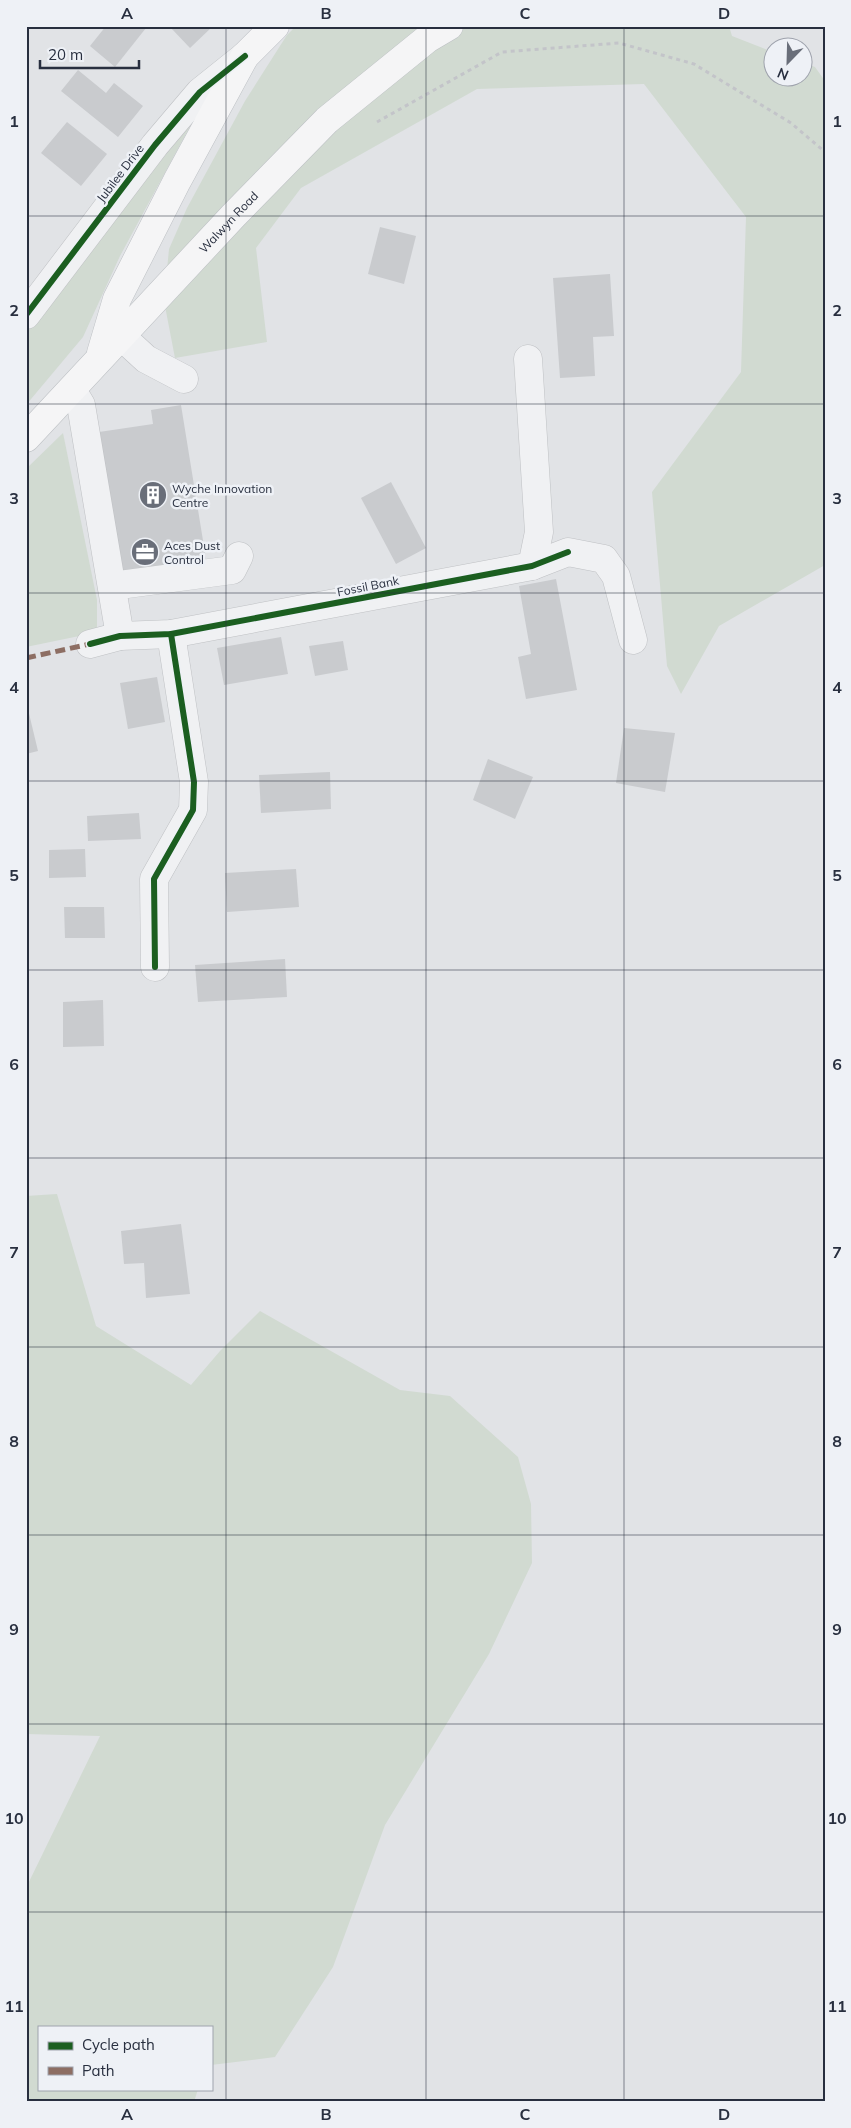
<svg xmlns="http://www.w3.org/2000/svg" width="851" height="2128" viewBox="0 0 851 2128" font-family="Mulish,sans-serif">
<style>
.green{fill:#d1dad1}
.building{fill:#c9cbce}
.lines{fill:none;stroke-linecap:round;stroke-linejoin:round}
.minor-casing{stroke:#bfc1c4;stroke-width:29}
.major-casing{stroke:#bdc0c4;stroke-width:29}
.path{stroke:#c3c4c9;stroke-width:3;stroke-dasharray:4 4;stroke-linecap:butt}
.minor{stroke:#f0f1f3;stroke-width:28}
.major{stroke:#f5f5f6;stroke-width:28}
.quiet{stroke:#8d6e63;stroke-width:5;stroke-dasharray:10 5;stroke-linecap:butt}
.cycleway-casing{stroke:#eef1f6;stroke-width:9}
.cycleway{stroke:#1b5e20;stroke-width:6}
.grid{fill:none;stroke:#282f3f;stroke-width:1;stroke-opacity:0.55}
.labels{text-anchor:middle;dominant-baseline:central;stroke-width:5;stroke-linejoin:round;paint-order:stroke}
.street-label{font-size:12px;fill:#282f3f;stroke:#eef1f6}
.poi-label{font-size:12px;fill:#282f3f;stroke:#eef1f6;text-anchor:start}
.neatline{fill:none;stroke:#282f3f;stroke-width:2}
.grid-label{font-size:16px;text-anchor:middle;font-weight:bold;fill:#282f3f}
</style>
<rect width="100%" height="100%" fill="#e1e3e6"/>
<g class="green">
<polygon points="296,26 729,26 732,36 773,52 774,78 804,78 804,63 815,67 825,81 825,565 719,626 681,694 667,666 652,492 741,372 746,217 644,84 477,89 301,188 256,248 267,342 175,358 164,301 169,249 187,208 245,101 287,35"/>
<polygon points="195,117 120,256 83,337 26,405 26,332 175,141"/>
<polygon points="63,433 97,600 97,628 89,634 26,647 26,469"/>
<polygon points="57,1194 96,1326 191,1385 220,1351 260,1311 400,1390 450,1396 518,1457 531,1504 532,1563 489,1654 385,1825 333,1967 275,2057 211,2065 211,2027 39,2027 39,2089 198,2089 194,2102 26,2102 26,1888 100,1736 26,1734 26,1196"/>
</g>
<g class="building">
<polygon points="106,26 143,26 146,28 115,67 90,46"/>
<polygon points="173,26 213,26 190,48 171,28"/>
<polygon points="78,70 106,93 114,83 143,106 118,137 61,91"/>
<polygon points="67,122 107,154 81,186 41,153"/>
<polygon points="380,227 416,236 404,284 368,274"/>
<polygon points="610,274 614,336 593,337 595,376 560,378 553,278"/>
<polygon points="181,405 206,559 123,573 99,432 153,424 151,410"/>
<polygon points="391,482 426,548 396,564 361,498"/>
<polygon points="556,579 577,690 526,699 518,657 531,654 519,586"/>
<polygon points="281,637 288,674 224,685 217,648"/>
<polygon points="343,641 348,670 315,676 309,646"/>
<polygon points="157,677 165,722 128,729 120,683"/>
<polygon points="26,701 38,751 26,754"/>
<polygon points="624,728 675,733 665,792 616,783"/>
<polygon points="488,759 533,777 515,819 473,800"/>
<polygon points="330,772 331,809 261,813 259,775"/>
<polygon points="139,813 141,839 88,841 87,816"/>
<polygon points="85,849 86,877 49,878 49,850"/>
<polygon points="296,869 299,907 227,912 225,873"/>
<polygon points="64,907 104,907 105,938 65,938"/>
<polygon points="285,959 287,997 198,1002 195,965"/>
<polygon points="103,1000 104,1046 63,1047 63,1002"/>
<polygon points="181,1224 190,1294 146,1298 144,1263 124,1264 121,1231"/>
</g>
<g class="lines">
<defs>
<g id="minor">
<polyline points="26,315 155,145 200,92 245,56"/>
<polyline points="121,336 146,359 184,379"/>
<polyline points="528,359 539,532 532,566"/>
<polyline points="72,390 81,405 120,636"/>
<polyline points="112,586 232,570 239,556"/>
<polyline points="90,644 120,636 171,634 532,566 568,552 604,559 616,576 633,640"/>
<polyline points="155,967 154,879 193,810 194,782 171,634"/>
</g>
<g id="major">
<polyline points="101,353 117,299 177,181 245,56 275,26"/>
<path id="s1" d="M26,438L233,216L327,120L427,39L449,26"/>
</g>
</defs>
<use href="#minor" class="minor-casing"/>
<use href="#major" class="major-casing"/>
<polyline class="path" points="377,122 502,52 619,43 694,64 791,123 825,152"/>
<use href="#minor" class="minor"/>
<use href="#major" class="major"/>
<polyline class="quiet" points="26,658 90,644"/>
<defs>
<g id="cycleway">
<polyline points="26,315 155,145 200,92 245,56"/>
<polyline points="90,644 120,636 171,634 532,566 568,552"/>
<polyline points="155,967 154,879 193,810 194,782 171,634"/>
</g>
</defs>
<use href="#cycleway" class="cycleway-casing"/>
<use href="#cycleway" class="cycleway"/>
</g>
<path class="grid" d="M226,26V2102M426,26V2102M624,26V2102M26,216H825M26,404H825M26,593H825M26,781H825M26,970H825M26,1158H825M26,1347H825M26,1535H825M26,1724H825M26,1912H825"/>
<defs>
<symbol id="building-disc" viewBox="-11 -11 22 22"><circle r="9.5" fill="#696e79" stroke="#eef1f6"/><path d="M-4-6H4V6H1V3H-1V6H-4ZM-2.5-4.3h1.7v1.8h-1.7ZM.8-4.3h1.7v1.8H.8ZM-2.5-1h1.7V.8h-1.7ZM.8-1h1.7V.8H.8Z" fill="#fff"/></symbol>
<symbol id="office-disc" viewBox="-11 -11 22 22"><circle r="9.5" fill="#696e79" stroke="#eef1f6"/><path d="M-6-3h4V-5.5h4V-3h4V5H-6ZM-1-4.5V-3h2v-1.5ZM-6 0V1H6V0Z" fill="#fff"/></symbol>
</defs>
<g fill-rule="evenodd">
<use href="#building-disc" x="137" y="479" width="32" height="32"/>
<use href="#office-disc" x="129" y="536" width="32" height="32"/>
</g>
<g class="labels">
<g class="street-label">
<text transform="translate(120 173) rotate(-53)">Jubilee Drive</text>
<text stroke="none"><textPath href="#s1" startOffset="296">Walwyn Road</textPath></text>
<text transform="translate(368 586) rotate(-11)">Fossil Bank</text>
</g>
<g class="poi-label">
<text x="172" y="488">Wyche Innovation<tspan x="172" dy="14">Centre</tspan></text>
<text x="164" y="545">Aces Dust<tspan x="164" dy="14">Control</tspan></text>
</g>
</g>
<rect width="851" height="2128" fill="none" stroke="#eef1f6" stroke-width="55"/>
<rect x="38" y="2026" width="175" height="65" fill="#eef1f6" stroke="#9fa3ad"/>
<rect x="48" y="2042" width="25" height="8" fill="#1b5e20" stroke="#9fa3ad"/>
<text x="82" y="2050" font-size="15" fill="#282f3f">Cycle path</text>
<rect x="48" y="2067" width="25" height="8" fill="#8d6e63" stroke="#9fa3ad"/>
<text x="82" y="2076" font-size="15" fill="#282f3f">Path</text>
<g transform="translate(788 62) rotate(203)"><circle r="24" fill="#eef1f6" stroke="#9fa3ad"/>
<path d="M0-4L9 19L0 12L-9 19Z" fill="#696e79"/>
<text y="-8" font-size="14" font-weight="bold" text-anchor="middle" fill="#282f3f">N</text>
</g>
<path d="M40 60v8h99v-8" fill="none" stroke="#282f3f" stroke-width="2.5"/>
<text x="48" y="60" font-size="15" fill="#282f3f" stroke="#eef1f6" stroke-width="4" paint-order="stroke">20 m</text>
<rect x="28" y="28" width="796" height="2072" class="neatline"/>
<g class="grid-label">
<text x="127" y="19">A</text>
<text x="326" y="19">B</text>
<text x="525" y="19">C</text>
<text x="724" y="19">D</text>
<text x="14" y="127">1</text>
<text x="837" y="127">1</text>
<text x="14" y="316">2</text>
<text x="837" y="316">2</text>
<text x="14" y="504">3</text>
<text x="837" y="504">3</text>
<text x="14" y="693">4</text>
<text x="837" y="693">4</text>
<text x="14" y="881">5</text>
<text x="837" y="881">5</text>
<text x="14" y="1070">6</text>
<text x="837" y="1070">6</text>
<text x="14" y="1258">7</text>
<text x="837" y="1258">7</text>
<text x="14" y="1447">8</text>
<text x="837" y="1447">8</text>
<text x="14" y="1635">9</text>
<text x="837" y="1635">9</text>
<text x="14" y="1824">10</text>
<text x="837" y="1824">10</text>
<text x="14" y="2012">11</text>
<text x="837" y="2012">11</text>
<text x="127" y="2120">A</text>
<text x="326" y="2120">B</text>
<text x="525" y="2120">C</text>
<text x="724" y="2120">D</text>
</g>
</svg>
